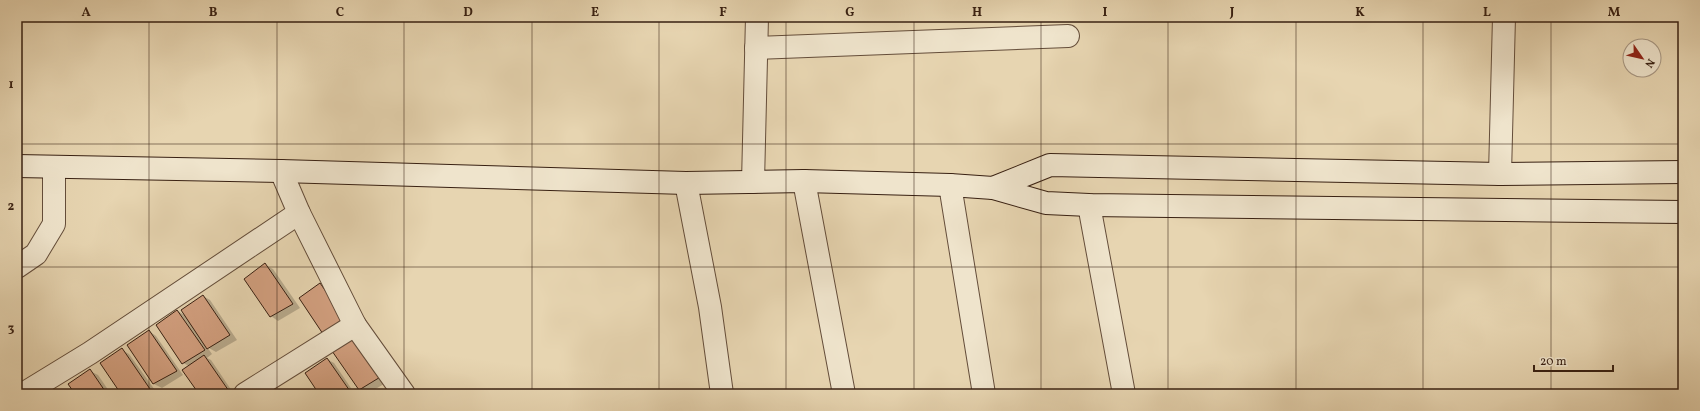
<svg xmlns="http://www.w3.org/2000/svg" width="1700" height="411" viewBox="0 0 1700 411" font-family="Vollkorn,serif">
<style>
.shadow{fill:#0003}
.building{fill:#d3a080;stroke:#382012}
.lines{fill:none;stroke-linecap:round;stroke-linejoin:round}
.street-casing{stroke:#644d3a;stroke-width:24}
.secondary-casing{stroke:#382012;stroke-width:24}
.street{stroke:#efe4cc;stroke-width:22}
.secondary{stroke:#efe4cc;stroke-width:22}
.grid{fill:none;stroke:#382012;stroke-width:1;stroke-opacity:0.55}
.neatline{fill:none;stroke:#382012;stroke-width:1.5}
.grid-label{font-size:13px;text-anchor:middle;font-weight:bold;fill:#382012}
</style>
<rect width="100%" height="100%" fill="#e7d5b1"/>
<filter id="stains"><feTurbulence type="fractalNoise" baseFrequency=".005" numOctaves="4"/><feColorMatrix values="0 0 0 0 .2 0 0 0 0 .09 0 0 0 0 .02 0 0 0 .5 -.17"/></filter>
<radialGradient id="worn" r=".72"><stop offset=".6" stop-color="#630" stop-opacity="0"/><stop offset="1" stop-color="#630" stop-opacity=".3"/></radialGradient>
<g class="shadow">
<polygon points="265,265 273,269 300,308 278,321 271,316"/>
<polygon points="203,296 210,300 237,340 216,352 207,347 212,354 207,358 211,360 234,394 200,394 189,366 183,363 178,311 186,316"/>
<polygon points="149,331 156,336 183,375 162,388 154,384 129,346"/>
<polygon points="122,350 129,354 157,393 122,394"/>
<polygon points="334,352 389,381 367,394 359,389"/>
<polygon points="327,359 334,363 355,394 321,394"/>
<polygon points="90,371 98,375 111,394 76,394"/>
</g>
<g class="building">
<polygon points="265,263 293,304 270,317 244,279"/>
<polygon points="320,283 348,323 325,337 299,298"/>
<polygon points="203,295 230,335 207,349 181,310"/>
<polygon points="177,310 205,350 182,364 156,325"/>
<polygon points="149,330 177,371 153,384 127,345"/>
<polygon points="354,336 382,376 359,390 332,351"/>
<polygon points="122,348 150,389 141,394 121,394 100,363"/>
<polygon points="204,355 231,394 199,394 182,370"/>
<polygon points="327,358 352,394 319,394 305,373"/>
<polygon points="90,369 107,394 75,394 68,384"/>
</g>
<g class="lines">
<defs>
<g id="street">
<polyline points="756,48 1068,36"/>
<polyline points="281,171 299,213 355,325 404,394"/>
<polyline points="1500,174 1504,17"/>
<polyline points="804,181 844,394"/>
<polyline points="753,182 757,17"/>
<polyline points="686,183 710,307 722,394"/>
<polyline points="950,185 984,394"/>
<polyline points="1089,205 1124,394"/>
<polyline points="17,267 36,254 54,224 54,167"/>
<polyline points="23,394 90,353 299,213"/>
<polyline points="245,394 355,325"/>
</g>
<g id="secondary">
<polyline points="17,166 281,171 686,183 804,181 950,185 993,188 1046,203 1089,205 1683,212"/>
<polyline points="993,188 1050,165 1500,174 1683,172"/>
</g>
</defs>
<use href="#street" class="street-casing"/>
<use href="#secondary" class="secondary-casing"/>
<use href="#street" class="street"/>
<use href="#secondary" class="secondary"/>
</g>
<path class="grid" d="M149,17V394M277,17V394M404,17V394M532,17V394M659,17V394M786,17V394M914,17V394M1041,17V394M1168,17V394M1296,17V394M1423,17V394M1551,17V394M17,144H1683M17,267H1683"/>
<rect width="1700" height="411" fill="none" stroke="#e7d5b1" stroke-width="44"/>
<g transform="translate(1642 58) rotate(124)"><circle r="19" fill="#efe4cc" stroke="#a69682"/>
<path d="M0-3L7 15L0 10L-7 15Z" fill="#8f2418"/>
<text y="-6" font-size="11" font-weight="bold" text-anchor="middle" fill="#382012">N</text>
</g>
<path d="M1534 365v6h79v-6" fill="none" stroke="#382012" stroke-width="2"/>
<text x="1540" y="365" font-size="12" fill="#382012" stroke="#efe4cc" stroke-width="3" paint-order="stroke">20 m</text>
<rect x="22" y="22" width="1656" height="367" class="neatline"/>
<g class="grid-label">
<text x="86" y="16">A</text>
<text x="213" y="16">B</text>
<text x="340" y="16">C</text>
<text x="468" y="16">D</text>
<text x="595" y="16">E</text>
<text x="723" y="16">F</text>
<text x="850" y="16">G</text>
<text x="977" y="16">H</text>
<text x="1105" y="16">I</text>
<text x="1232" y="16">J</text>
<text x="1360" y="16">K</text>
<text x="1487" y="16">L</text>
<text x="1614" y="16">M</text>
<text x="11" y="88">1</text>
<text x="11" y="210">2</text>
<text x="11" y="332">3</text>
</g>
<rect width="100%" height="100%" filter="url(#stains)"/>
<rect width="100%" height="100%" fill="url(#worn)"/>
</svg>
